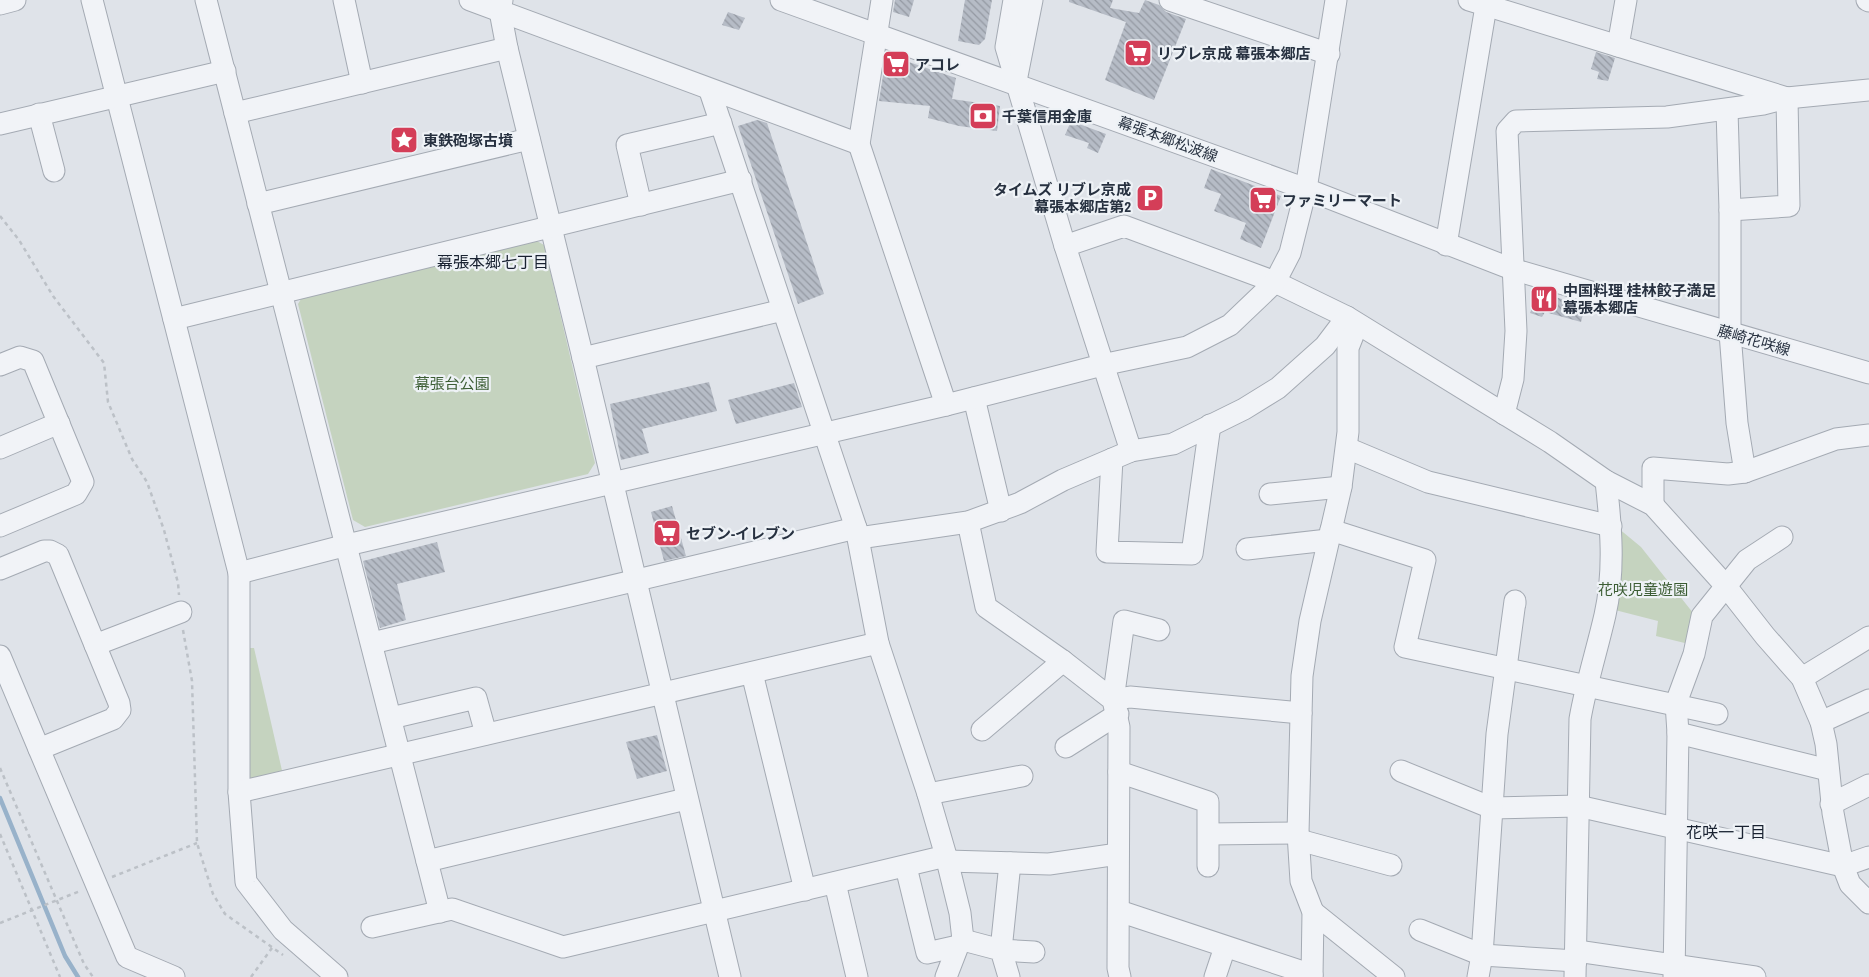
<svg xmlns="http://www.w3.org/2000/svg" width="1869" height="977" viewBox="0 0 1869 977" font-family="'Archivo Narrow','Noto Sans JP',sans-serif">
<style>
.green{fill:#c5d3bf}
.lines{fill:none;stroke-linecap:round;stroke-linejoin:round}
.stream{stroke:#98b2ca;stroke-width:4.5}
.building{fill:url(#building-back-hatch)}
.minor-casing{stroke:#a4aab3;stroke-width:23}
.path{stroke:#bcc1c7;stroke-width:2.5;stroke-dasharray:4 4;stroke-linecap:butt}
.minor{stroke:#f1f3f7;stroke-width:21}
.labels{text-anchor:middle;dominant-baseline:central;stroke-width:4.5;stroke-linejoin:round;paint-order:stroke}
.poi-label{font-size:15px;font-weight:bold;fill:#273140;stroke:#eef2f6;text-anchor:start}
.street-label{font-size:15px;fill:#273140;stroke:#eef2f6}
.park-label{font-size:15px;fill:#3c5d34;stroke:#eef2f6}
.neighbourhood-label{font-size:16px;fill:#192231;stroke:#eef2f6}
</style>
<defs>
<pattern id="building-back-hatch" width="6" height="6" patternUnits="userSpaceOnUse" patternTransform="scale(1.25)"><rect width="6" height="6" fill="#b6bcc6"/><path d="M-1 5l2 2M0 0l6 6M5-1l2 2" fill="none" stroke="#9499a2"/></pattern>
</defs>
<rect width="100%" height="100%" fill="#dfe3e9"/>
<g class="green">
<polygon points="535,240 544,245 595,463 588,474 365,527 353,520 298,304 304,294"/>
<polygon points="1618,528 1641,547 1697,618 1693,645 1656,636 1658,621 1615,610"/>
<polygon points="247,648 254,648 283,775 253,782 247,775"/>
</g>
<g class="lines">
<polyline class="stream" points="0,798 65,956 78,977"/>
</g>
<g class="building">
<polygon points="895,0 914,0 909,17 893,12"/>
<polygon points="965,0 992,0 985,39 979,45 958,41"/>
<polygon points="1069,0 1113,0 1110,8 1139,13 1145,0 1159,5 1166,12 1186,19 1154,100 1105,80 1126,22 1069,2"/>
<polygon points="728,12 745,18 739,30 722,25"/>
<polygon points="1596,52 1615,58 1608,81 1597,79 1599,72 1591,69"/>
<polygon points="891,56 956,78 952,99 1000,106 997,131 959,126 928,118 930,106 879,101 885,63 890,63"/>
<polygon points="757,120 767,123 824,294 798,304 738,126"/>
<polygon points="1071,121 1106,134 1098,153 1087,148 1089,143 1065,135"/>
<polygon points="1211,169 1281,196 1261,248 1240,239 1246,223 1214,211 1221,194 1204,188"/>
<polygon points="1532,290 1585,306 1581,322 1545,312 1542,317 1530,313 1532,308"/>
<polygon points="709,382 717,411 642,429 649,453 621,460 610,404"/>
<polygon points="794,383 802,407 736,424 728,400"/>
<polygon points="672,506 686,556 664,561 651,512"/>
<polygon points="437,542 445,572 397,584 406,620 380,628 363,561"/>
<polygon points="657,735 667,771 637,779 626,742"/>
</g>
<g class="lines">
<defs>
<g id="minor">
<polyline points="92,0 239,573 239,792 246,882 283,930 337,977"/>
<polyline points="206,0 440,912"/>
<polyline points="344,0 362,83"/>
<polyline points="470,0 859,144"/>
<polyline points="502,0 500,11 507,48 583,358 730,977"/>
<polyline points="781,0 1306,189 1512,269 1869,373"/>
<polyline points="882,0 859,144 946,405"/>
<polyline points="1014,0 1006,47 1065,246 1131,451"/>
<polyline points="1170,0 1329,54"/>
<polyline points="1469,0 1787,98"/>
<polyline points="1867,0 1869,1"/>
<polyline points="0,4 15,0"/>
<polyline points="1618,46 1626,0"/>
<polyline points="1016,81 1032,0"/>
<polyline points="710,91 856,528 878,643 928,794 946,856 960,913 963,940 958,946 946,977"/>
<polyline points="1727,110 1730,210 1730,333 1737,423 1745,472"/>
<polyline points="235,113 507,48"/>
<polyline points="39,114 54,171"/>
<polyline points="0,124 225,71"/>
<polyline points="258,204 529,139"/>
<polyline points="641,205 627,145 721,123"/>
<polyline points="1730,210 1789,206 1787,98"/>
<polyline points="1446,245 1487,0"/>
<polyline points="1065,246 1124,226 1275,282 1347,317 1550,442 1606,481 1653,505 1725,585 1765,636 1802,678 1821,722 1826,744 1833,813 1843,866 1850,884 1869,903"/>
<polyline points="174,319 741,180"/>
<polyline points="583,358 783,310"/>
<polyline points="0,365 20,357 33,361 83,482 76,494 0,526"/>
<polyline points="974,398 1001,511"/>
<polyline points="1504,414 1513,379 1516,331 1507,131 1516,121 1667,117 1763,104 1787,98 1869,90"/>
<polyline points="0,448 59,423"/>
<polyline points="1347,448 1428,482 1611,526"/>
<polyline points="1112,459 1107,552 1192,554 1210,425"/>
<polyline points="1270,494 1341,487"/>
<polyline points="1653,505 1653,468 1728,474 1745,472 1836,439 1869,435"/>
<polyline points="968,522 986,607 1063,661 1113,700 1119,727 1118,968 1120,977"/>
<polyline points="1331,530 1425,560 1405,647 1717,714"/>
<polyline points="859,538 968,522 1020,503 1063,480 1131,451 1173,444 1244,409 1278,388 1325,346 1347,317"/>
<polyline points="1247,549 1328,540"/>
<polyline points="0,569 44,551 50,551 58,555 119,703 120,710 113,719 39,749 0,656"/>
<polyline points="239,573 347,545 946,405 1102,365 1187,347 1230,325 1275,282 1290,253 1306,189 1336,0"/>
<polyline points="1159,630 1124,621 1113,700 1130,697 1301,713"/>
<polyline points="372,643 856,528"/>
<polyline points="95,645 181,612"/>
<polyline points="752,673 805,890"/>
<polyline points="1802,678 1869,637"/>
<polyline points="391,718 476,698 486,734"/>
<polyline points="1821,722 1869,700"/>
<polyline points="982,730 1063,661"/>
<polyline points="1678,733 1828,770"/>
<polyline points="1066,747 1118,714"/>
<polyline points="39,749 127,957 174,977"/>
<polyline points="1401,771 1492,808 1578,806 1843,866 1869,857"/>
<polyline points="1119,772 1208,802 1208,866"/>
<polyline points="239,792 878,643"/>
<polyline points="928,794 1022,776"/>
<polyline points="1831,804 1869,785"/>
<polyline points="1209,834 1298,833"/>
<polyline points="1299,840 1391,865"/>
<polyline points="427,861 686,799"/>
<polyline points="947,861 1049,864 1118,854"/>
<polyline points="1010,863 1001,950 1034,952"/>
<polyline points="906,867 927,953 958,946"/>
<polyline points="835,883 857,977"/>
<polyline points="1119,911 1312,975"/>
<polyline points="1313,912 1394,977"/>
<polyline points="372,927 452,909 563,947 946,856"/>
<polyline points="1420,930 1482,955 1576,961"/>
<polyline points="963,940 1001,950 1009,977"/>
<polyline points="1577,951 1755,977"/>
<polyline points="1215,977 1225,947"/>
<polyline points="1312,977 1313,912 1301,881 1298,833 1302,676 1310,621 1341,487 1348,432 1348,348 1357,325"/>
<polyline points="1478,977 1482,955 1497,734 1515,601 1515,604"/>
<path d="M1575,977L1580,719C1586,684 1597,650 1605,615C1615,571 1611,526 1606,481"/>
<polyline points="1674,977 1678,733 1676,703 1694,654 1702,616 1747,560 1782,537"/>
</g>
</defs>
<use href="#minor" class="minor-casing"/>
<g class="path">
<polyline points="0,216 19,240 53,296 104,363 108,402 132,459 147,482 164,530 178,583 179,595"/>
<polyline points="183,630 192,681 197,843 213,894 225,914 283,955"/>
<polyline points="0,768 84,964 93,977"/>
<polyline points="0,834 60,977"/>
<polyline points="112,877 197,843"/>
<polyline points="0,923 80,891"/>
<polyline points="251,977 272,948"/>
</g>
<use href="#minor" class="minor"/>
</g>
<defs>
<symbol id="supermarket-square" viewBox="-11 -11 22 22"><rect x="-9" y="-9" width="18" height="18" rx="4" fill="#d43e58" stroke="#eef2f6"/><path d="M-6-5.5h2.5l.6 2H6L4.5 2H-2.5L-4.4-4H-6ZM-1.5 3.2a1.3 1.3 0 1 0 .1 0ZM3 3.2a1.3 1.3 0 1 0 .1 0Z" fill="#fff"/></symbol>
<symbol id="bank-square" viewBox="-11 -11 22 22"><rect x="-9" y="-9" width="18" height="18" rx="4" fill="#d43e58" stroke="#eef2f6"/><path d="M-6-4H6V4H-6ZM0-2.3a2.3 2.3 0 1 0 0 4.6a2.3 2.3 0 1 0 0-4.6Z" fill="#fff"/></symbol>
<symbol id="sight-square" viewBox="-11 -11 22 22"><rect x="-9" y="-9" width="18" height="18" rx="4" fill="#d43e58" stroke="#eef2f6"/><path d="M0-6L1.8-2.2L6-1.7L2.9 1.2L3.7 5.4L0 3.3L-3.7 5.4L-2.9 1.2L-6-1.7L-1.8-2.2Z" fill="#fff"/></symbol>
<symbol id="parking-square" viewBox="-11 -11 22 22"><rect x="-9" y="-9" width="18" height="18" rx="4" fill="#d43e58" stroke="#eef2f6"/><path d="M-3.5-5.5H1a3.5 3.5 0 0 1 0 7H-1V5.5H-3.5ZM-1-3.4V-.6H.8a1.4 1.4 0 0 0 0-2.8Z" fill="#fff"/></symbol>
<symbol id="restaurant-square" viewBox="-11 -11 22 22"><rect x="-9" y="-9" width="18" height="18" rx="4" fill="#d43e58" stroke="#eef2f6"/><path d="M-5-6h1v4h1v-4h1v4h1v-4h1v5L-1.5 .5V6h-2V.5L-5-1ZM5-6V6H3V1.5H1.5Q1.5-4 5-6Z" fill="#fff"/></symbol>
</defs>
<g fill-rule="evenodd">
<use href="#supermarket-square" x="1122" y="37" width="32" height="32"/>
<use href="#supermarket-square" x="880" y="48" width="32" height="32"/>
<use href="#bank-square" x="967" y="100" width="32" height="32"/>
<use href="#sight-square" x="388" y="124" width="32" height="32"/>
<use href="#parking-square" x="1134" y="182" width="32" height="32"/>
<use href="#supermarket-square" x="1247" y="184" width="32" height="32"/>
<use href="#restaurant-square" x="1528" y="283" width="32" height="32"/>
<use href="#supermarket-square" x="651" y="517" width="32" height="32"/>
</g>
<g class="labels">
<g class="poi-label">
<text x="1157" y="53">リブレ京成 幕張本郷店</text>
<text x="915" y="64">アコレ</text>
<text x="1002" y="116">千葉信用金庫</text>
<text x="423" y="140">東鉄砲塚古墳</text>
<text x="1131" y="189" text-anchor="end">タイムズ リブレ京成<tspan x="1131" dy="17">幕張本郷店第2</tspan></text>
<text x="1282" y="200">ファミリーマート</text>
<text x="1563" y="290">中国料理 桂林餃子満足<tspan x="1563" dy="17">幕張本郷店</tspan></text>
<text x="686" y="533">セブン-イレブン</text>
</g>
<g class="street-label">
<text transform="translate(1168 139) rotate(20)">幕張本郷松波線</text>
<text transform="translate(1754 340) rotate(16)">藤崎花咲線</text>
</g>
<g class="park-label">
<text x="452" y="383">幕張台公園</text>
<text x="1643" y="589">花咲児童遊園</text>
</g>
<g class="neighbourhood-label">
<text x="493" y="262">幕張本郷七丁目</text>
<text x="1726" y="832">花咲一丁目</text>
</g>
</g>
</svg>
